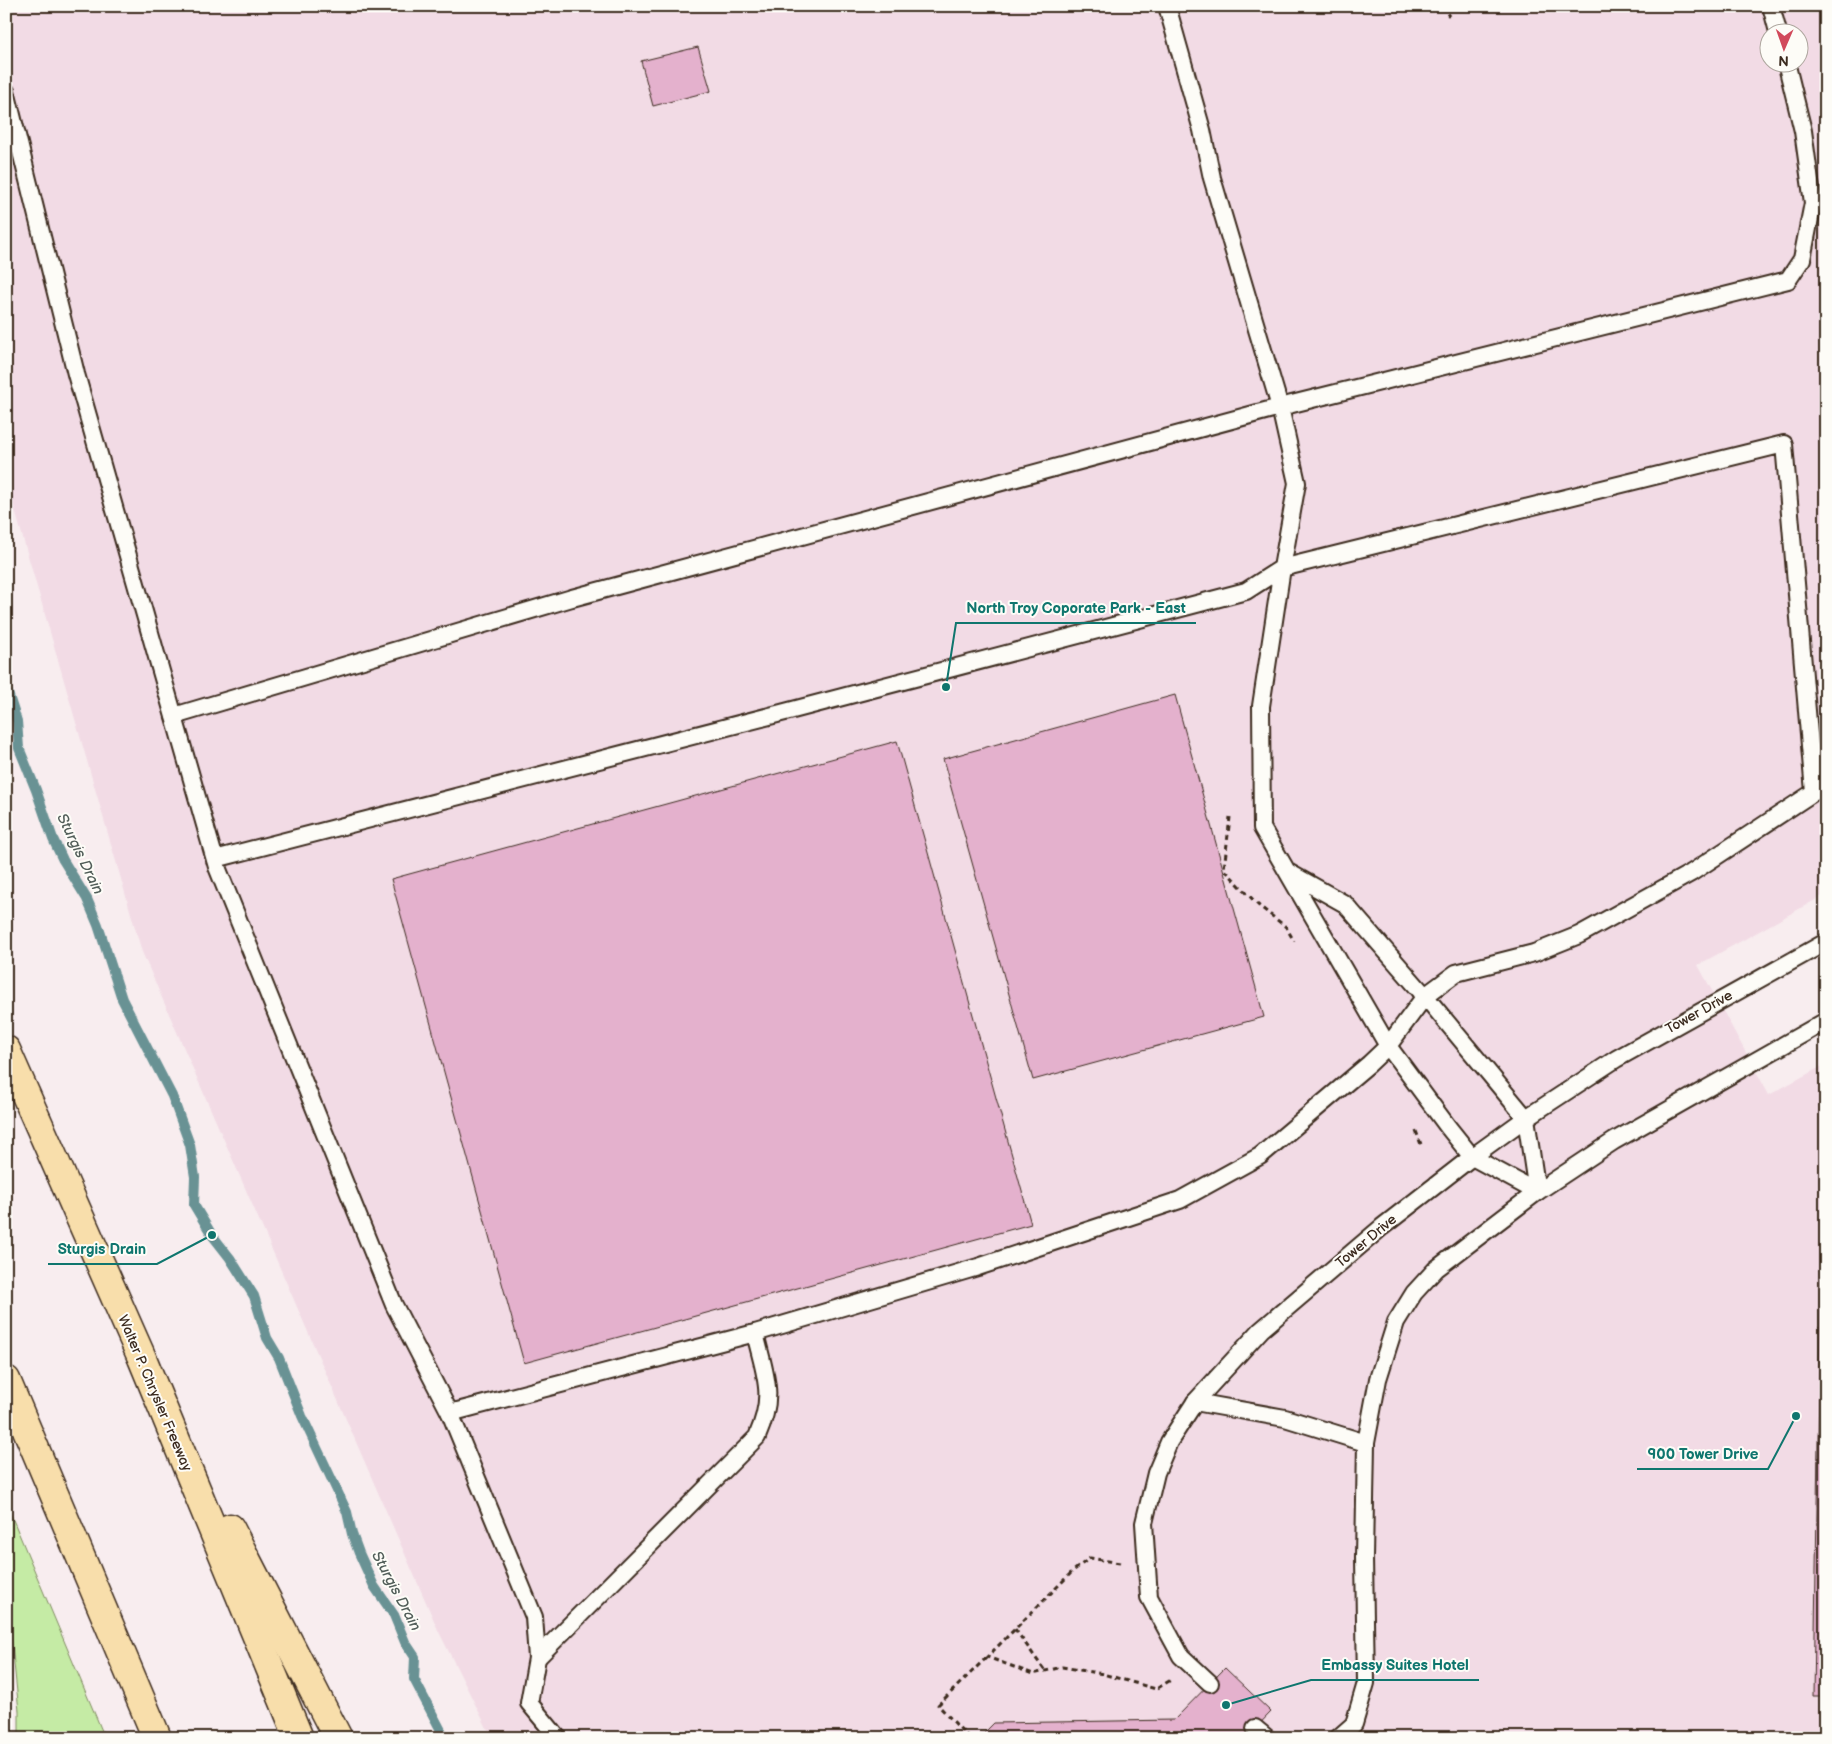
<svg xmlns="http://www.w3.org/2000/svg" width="1832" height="1744" viewBox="0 0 1832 1744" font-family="'Balsamiq Sans',sans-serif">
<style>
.built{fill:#f2dbe5;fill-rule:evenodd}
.green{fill:#c5eba5;stroke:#808a62}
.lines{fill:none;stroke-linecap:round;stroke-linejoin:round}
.stream{stroke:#699294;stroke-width:10}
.building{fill:#e4b1cd;stroke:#3b2a1e}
.service-casing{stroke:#3b2a1e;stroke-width:20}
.motorway-casing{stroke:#3b2a1e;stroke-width:31}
.path{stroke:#3b2a1e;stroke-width:3;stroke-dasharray:5 4;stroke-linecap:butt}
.service{stroke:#fdfcf7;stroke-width:16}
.motorway{stroke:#f8deab;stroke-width:28}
.labels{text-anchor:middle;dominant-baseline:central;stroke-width:4;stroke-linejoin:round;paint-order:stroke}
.street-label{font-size:14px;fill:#3b2a1e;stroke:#fdfcf7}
.water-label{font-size:15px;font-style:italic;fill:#525e59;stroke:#fdfcf7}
.leader{fill:none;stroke:#0f766e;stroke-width:2}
.callout-dot{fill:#0f766e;stroke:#fdfcf7;stroke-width:2}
.callout-label{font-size:15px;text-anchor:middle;font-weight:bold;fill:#0f766e;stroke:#fdfcf7;stroke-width:4;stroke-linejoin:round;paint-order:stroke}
</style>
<rect width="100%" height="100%" fill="#f8edef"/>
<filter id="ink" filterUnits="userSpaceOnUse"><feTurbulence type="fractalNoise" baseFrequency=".02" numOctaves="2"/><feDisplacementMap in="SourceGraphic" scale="10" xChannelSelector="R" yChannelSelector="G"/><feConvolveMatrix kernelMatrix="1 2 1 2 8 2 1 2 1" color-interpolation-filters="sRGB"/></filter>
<g filter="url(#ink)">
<path class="built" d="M6,6H1826V894L1698,965L1769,1095L1826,1064V1738H492L439,1632L142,952L6,479ZM1770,32H1800V62H1770Z"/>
<polygon class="green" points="6,1503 105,1738 19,1738 19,1711 6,1588"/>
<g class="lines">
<polyline class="stream" points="6,687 17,721 19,748 36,790 53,839 63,860 87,899 98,925 122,999 172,1096 190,1145 195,1177 194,1205 212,1235 230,1258 254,1296 267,1338 279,1358 302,1416 347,1512 352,1534 359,1553 374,1586 394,1615 405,1642 415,1657 414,1679 445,1738"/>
</g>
<g class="building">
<polygon points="698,47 711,91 653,106 641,61"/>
<polygon points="1175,695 1264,1017 1033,1080 943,759"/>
<polygon points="897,741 1031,1224 524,1363 391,879"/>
<polygon points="1821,1257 1826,1257 1826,1696 1814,1696"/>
<polygon points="1225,1668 1271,1712 1246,1738 979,1738 994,1723 1174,1720"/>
</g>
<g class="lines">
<defs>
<g id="service">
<polyline points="1771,6 1778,32"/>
<polyline points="6,91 76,374 217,867 394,1305 450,1413"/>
<polyline points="174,716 572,598 1280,407 1788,280 1802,259 1813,203 1803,131 1786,62"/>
<polyline points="215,859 789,711 1246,591 1282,568 1297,483 1280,407 1212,178 1202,130 1167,6"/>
<polyline points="1195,1402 1285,1418 1366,1443"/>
<path d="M537,1658L757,1437C776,1394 765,1376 755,1333"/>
<polyline points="1210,1683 1181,1656 1149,1597 1144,1523 1156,1473 1169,1442 1195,1402 1261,1330 1382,1227 1472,1157 1526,1118 1616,1059 1826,942"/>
<polyline points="1255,1728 1267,1738"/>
<polyline points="558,1738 529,1703 537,1658 534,1617 450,1413 755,1333 978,1267 1180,1200 1260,1156 1369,1064 1388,1046 1425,996 1456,973 1534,953 1579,935 1691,873 1814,792 1784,444 1282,568 1261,706 1262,828 1388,1046 1448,1127 1472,1157 1537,1192 1526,1118 1425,996 1345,904 1288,872"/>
<polyline points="1338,1738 1354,1724 1366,1683 1364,1558 1366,1443 1378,1379 1396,1322 1414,1293 1436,1269 1537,1192 1614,1141 1826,1021"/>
</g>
<g id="motorway">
<polyline points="6,1050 142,1358 299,1738"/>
<polyline points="6,1380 157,1738"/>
<polyline points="230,1528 338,1738"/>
</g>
</defs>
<use href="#service" class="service-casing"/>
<use href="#motorway" class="motorway-casing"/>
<g class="path">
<polyline points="1442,6 1449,16"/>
<polyline points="1230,817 1224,869 1258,905 1286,927 1294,941"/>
<polyline points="1416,1131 1422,1147"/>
<polyline points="1120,1563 1090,1558 1073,1571 987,1657 1033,1674 1062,1667 1103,1674 1156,1689 1171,1680"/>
<polyline points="1015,1629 1045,1671"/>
<polyline points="969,1738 938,1705 987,1657"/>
</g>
<use href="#service" class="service"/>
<use href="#motorway" class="motorway"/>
</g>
</g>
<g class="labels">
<g class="street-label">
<text transform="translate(1699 1012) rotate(-29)">Tower Drive</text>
<text transform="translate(1366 1241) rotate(-40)">Tower Drive</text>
<text transform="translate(155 1393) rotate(67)">Walter P. Chrysler Freeway</text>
</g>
<g class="water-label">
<text transform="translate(80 854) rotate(64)">Sturgis Drain</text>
<text transform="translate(396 1591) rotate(62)">Sturgis Drain</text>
</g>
</g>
<path class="leader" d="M946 687L956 623H1196M212 1235L157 1264H48M1796 1416L1768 1469H1637M1226 1705L1311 1680H1479"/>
<g class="callout-dot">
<circle cx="946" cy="687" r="5"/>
<circle cx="212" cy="1235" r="5"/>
<circle cx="1796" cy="1416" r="5"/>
<circle cx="1226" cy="1705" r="5"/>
</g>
<g class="callout-label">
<text x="1076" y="613">North Troy Coporate Park - East</text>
<text x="102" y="1254">Sturgis Drain</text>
<text x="1703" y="1459">900 Tower Drive</text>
<text x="1395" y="1670">Embassy Suites Hotel</text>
</g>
<rect width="1832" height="1744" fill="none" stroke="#fdfcf7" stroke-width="25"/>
<rect x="12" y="12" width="1807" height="1719" fill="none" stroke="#3b2a1e" stroke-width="2" filter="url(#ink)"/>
<g transform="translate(1784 48) rotate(182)"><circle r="24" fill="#fdfcf7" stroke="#afa8a0"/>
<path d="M0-4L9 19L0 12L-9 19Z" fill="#d1495b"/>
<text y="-8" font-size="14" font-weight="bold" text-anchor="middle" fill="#3b2a1e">N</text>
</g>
</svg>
